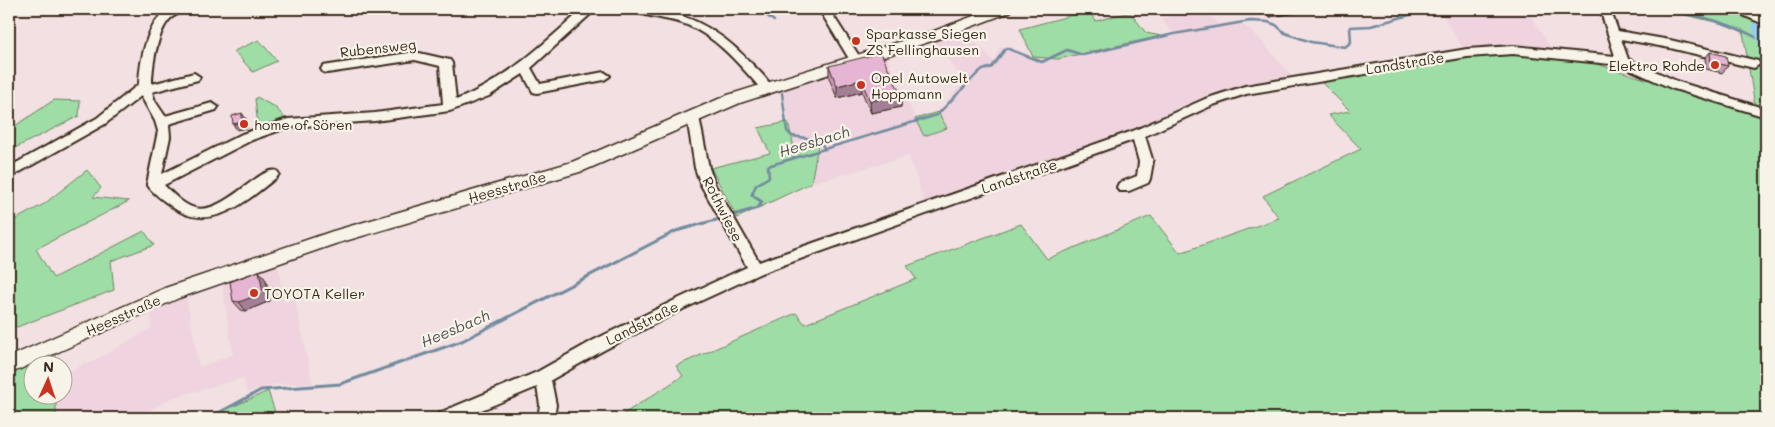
<svg xmlns="http://www.w3.org/2000/svg" width="1775" height="427" viewBox="0 0 1775 427" font-family="Mali,sans-serif">
<style>
.built{fill:#efd3de}
.green{fill:#9edda5;stroke:#6c8462}
.lines{fill:none;stroke-linecap:round;stroke-linejoin:round}
.stream-far1{stroke:#728b9e;stroke-width:2.5}
.stream{stroke:#728b9e;stroke-width:3}
.river{fill:#96ccf4;fill-rule:evenodd}
.minor-casing{stroke:#3b2a1e;stroke-width:4}
.major-casing{stroke:#3b2a1e;stroke-width:3}
.highway-casing{stroke:#3b2a1e;stroke-width:4}
.minor{fill:#f7f3e8;fill-rule:evenodd}
.major{fill:#f7f3e8;fill-rule:evenodd}
.highway{fill:#f7f3e8;fill-rule:evenodd}
.wall{fill:#c79cb6;stroke:#3b2a1e}
.shaded-wall{fill:#a27f94;stroke:#3b2a1e}
.building{fill:#e7b5d4;stroke:#3b2a1e}
.poi-dot{fill:#c8321e;stroke:#f7f3e8;stroke-width:2}
.labels{text-anchor:middle;dominant-baseline:central;stroke-width:4.5;stroke-linejoin:round;paint-order:stroke}
.poi-label{font-size:14px;fill:#3b2a1e;stroke:#f7f3e8;text-anchor:start}
.street-label{font-size:14px;fill:#3b2a1e;stroke:#f7f3e8}
.water-label{font-size:15px;font-style:italic;fill:#525254;stroke:#f7f3e8}
</style>
<rect width="100%" height="100%" fill="#f2e0e2"/>
<filter id="ink" filterUnits="userSpaceOnUse"><feTurbulence type="fractalNoise" baseFrequency=".02" numOctaves="2"/><feDisplacementMap in="SourceGraphic" scale="10" xChannelSelector="R" yChannelSelector="G"/><feConvolveMatrix kernelMatrix="1 2 1 2 8 2 1 2 1" color-interpolation-filters="sRGB"/></filter>
<g filter="url(#ink)">
<g class="built">
<polygon points="1170,9 1202,9 1219,24 1239,21 1260,39 1299,85 1247,95 1130,145 929,214 909,156 811,183 819,140 794,147 782,86 886,56 924,136 947,128 938,112 965,80 934,42 965,31 994,62 999,48 1009,46 1033,57 1058,59 1173,33 1162,20 1175,14"/>
<polygon points="1449,9 1527,9 1554,54 1468,57 1441,12"/>
<polygon points="278,262 283,302 295,299 312,383 277,384 247,392 243,378 171,398 137,418 56,418 56,395 62,394 63,376 87,362 87,365 152,328 151,310 186,296 199,367 233,355 222,282"/>
</g>
<g class="green">
<polygon points="1659,9 1725,9 1766,27 1766,110 1755,106 1743,32 1724,24"/>
<polygon points="1088,11 1096,21 1130,12 1146,33 1161,36 1058,59 1033,57 1020,29"/>
<polygon points="259,40 277,61 253,72 234,51"/>
<polygon points="1554,54 1590,62 1750,111 1766,120 1766,418 617,418 683,376 676,366 796,313 805,324 916,279 907,266 1021,224 1047,259 1151,216 1180,253 1279,218 1263,196 1361,149 1328,115 1350,111 1320,81 1382,73 1468,57"/>
<polygon points="257,97 276,108 285,118 258,127 255,99"/>
<polygon points="54,100 80,101 79,116 9,151 9,130"/>
<polygon points="938,112 947,128 924,136 915,119"/>
<polygon points="788,122 794,147 819,140 811,183 737,218 711,168 770,153 758,128"/>
<polygon points="87,170 101,188 93,197 129,201 36,249 53,278 144,231 154,245 111,261 114,290 17,327 9,322 9,223 44,204"/>
<polygon points="55,352 56,364 32,364 32,394 56,395 56,418 9,418 9,374"/>
<polygon points="268,391 277,418 207,418"/>
</g>
<g class="lines">
<g class="stream-far1">
<polyline points="758,9 774,21"/>
<path d="M1655,9C1695,14 1732,22 1766,43"/>
<polyline points="782,93 787,131 792,136 819,140 825,149"/>
<polyline points="752,194 756,185 769,177 768,166 937,115 980,71 992,67 1006,48 1042,62 1067,50 1083,55 1174,34 1250,21 1268,22 1276,25 1285,33 1311,42 1345,47 1351,42 1350,27 1371,26 1420,12 1451,9"/>
</g>
<g class="stream">
<polyline points="729,216 758,208 762,202 752,195 753,193"/>
<polyline points="209,418 261,390 340,384 462,341 676,231 723,218"/>
</g>
<polygon class="river" points="1760,22 1766,25 1766,47 1760,46 1752,27 1754,23"/>
<defs>
<g id="minor">
<path d="M169,9H185C180,14 173,15 169,20C157,33 152,67 152,84L194,73L200,77L198,80L152,92L155,101L165,116L212,103L218,107L216,110L169,124L170,137L162,174L242,134L288,119L375,113L443,104L440,66L415,60L327,73L323,72L321,69L323,66L415,52L450,60L452,63L456,100C508,79 542,45 583,9H596L531,68L540,84L604,72L610,76L604,80L537,93L533,92L523,74L489,96L450,111L375,121L289,127L252,140L164,185C172,193 183,205 195,208C224,215 260,165 277,171L279,174L277,177C244,203 207,237 167,203C160,198 151,191 147,184L158,131L155,121L141,96L105,124L9,178V167L97,118L139,84C140,60 147,21 169,9Z"/>
<path d="M628,9C677,6 716,26 749,61C757,69 766,77 772,87L766,91L762,90C740,65 718,38 687,25C675,19 634,15 628,9Z"/>
<polygon points="819,9 829,9 861,59 859,62 851,62"/>
<polygon points="1600,9 1610,9 1618,31 1670,40 1758,61 1760,64 1754,68 1670,48 1621,39 1628,59 1679,82 1766,109 1766,117 1671,88 1620,65 1513,54 1467,57 1246,94 1213,105 1145,136 1153,162 1150,179 1148,183 1129,191 1119,191 1117,187 1119,183 1137,176 1139,162 1133,140 761,273 683,309 604,350 551,380 556,405 554,418 538,418 540,405 537,387 462,418 437,418 439,413 537,372 594,340 673,301 747,267 701,185 695,168 687,117 689,114 697,114 699,117 709,168 715,185 759,262 1133,131 1205,99 1245,86 1467,49 1513,46 1615,56"/>
</g>
<polygon id="major" points="992,9 1012,9 1010,12 944,37 740,103 583,171 335,244 179,298 9,374 9,357 165,288 333,231 572,162 728,95 934,31"/>
<polygon id="highway" points="1735,9 1758,9 1766,12 1766,25 1738,13"/>
</defs>
<use href="#minor" class="minor-casing"/>
<use href="#major" class="major-casing"/>
<use href="#highway" class="highway-casing"/>
<use href="#minor" class="minor"/>
<use href="#major" class="major"/>
<use href="#highway" class="highway"/>
</g>
<g class="wall">
<polygon points="1263,9 1315,9 1314,10 1270,17"/>
<polygon points="1710,52 1728,66 1722,73 1706,69 1705,58"/>
<polygon points="829,66 901,95 901,107 871,113 862,92 837,98 829,78"/>
<polygon points="266,280 270,301 246,311 241,310 233,301"/>
</g>
<g class="shaded-wall">
<polygon points="1273,9 1315,9 1314,10 1270,17"/>
<polygon points="861,80 862,92 837,98 837,86"/>
<polygon points="901,95 901,107 871,113 870,101"/>
<polygon points="242,113 246,119 247,128 237,130 233,124"/>
<polygon points="259,271 266,280 270,301 246,311 239,302"/>
</g>
<g class="building">
<polygon points="1710,52 1726,56 1728,66 1711,62"/>
<polygon points="881,53 901,95 870,101 861,80 837,86 829,66"/>
<polygon points="242,113 242,122 233,124 232,116"/>
<polygon points="259,271 263,293 239,302 233,301 230,282"/>
</g>
</g>
<g class="poi-dot">
<circle cx="856" cy="41" r="5"/>
<circle cx="1715" cy="65" r="5"/>
<circle cx="861" cy="85" r="5"/>
<circle cx="244" cy="124" r="5"/>
<circle cx="254" cy="293" r="5"/>
</g>
<g class="labels">
<g class="poi-label">
<text x="866" y="33">Sparkasse Siegen<tspan x="866" dy="16">ZS Fellinghausen</tspan></text>
<text x="1705" y="65" text-anchor="end">Elektro Rohde</text>
<text x="871" y="77">Opel Autowelt<tspan x="871" dy="16">Hoppmann</tspan></text>
<text x="254" y="124">home of Sören</text>
<text x="264" y="293">TOYOTA Keller</text>
</g>
<g class="street-label">
<text transform="translate(378 48) rotate(-6)">Rubensweg</text>
<text transform="translate(1405 63) rotate(-9)">Landstraße</text>
<text transform="translate(1019 176) rotate(-19)">Landstraße</text>
<text transform="translate(507 187) rotate(-16)">Heesstraße</text>
<text transform="translate(723 209) rotate(63)">Rothwiese</text>
<text transform="translate(123 315) rotate(-24)">Heesstraße</text>
<text transform="translate(642 323) rotate(-27)">Landstraße</text>
</g>
<g class="water-label">
<text transform="translate(814 141) rotate(-17)">Heesbach</text>
<text transform="translate(455 328) rotate(-23)">Heesbach</text>
</g>
</g>
<rect width="1775" height="427" fill="none" stroke="#f7f3e8" stroke-width="30"/>
<rect x="15" y="15" width="1745" height="397" fill="none" stroke="#3b2a1e" stroke-width="2" filter="url(#ink)"/>
<g transform="translate(48 380) rotate(3)"><circle r="24" fill="#f7f3e8" stroke="#aca397"/>
<path d="M0-4L9 19L0 12L-9 19Z" fill="#c8321e"/>
<text y="-8" font-size="14" font-weight="bold" text-anchor="middle" fill="#3b2a1e">N</text>
</g>
</svg>
